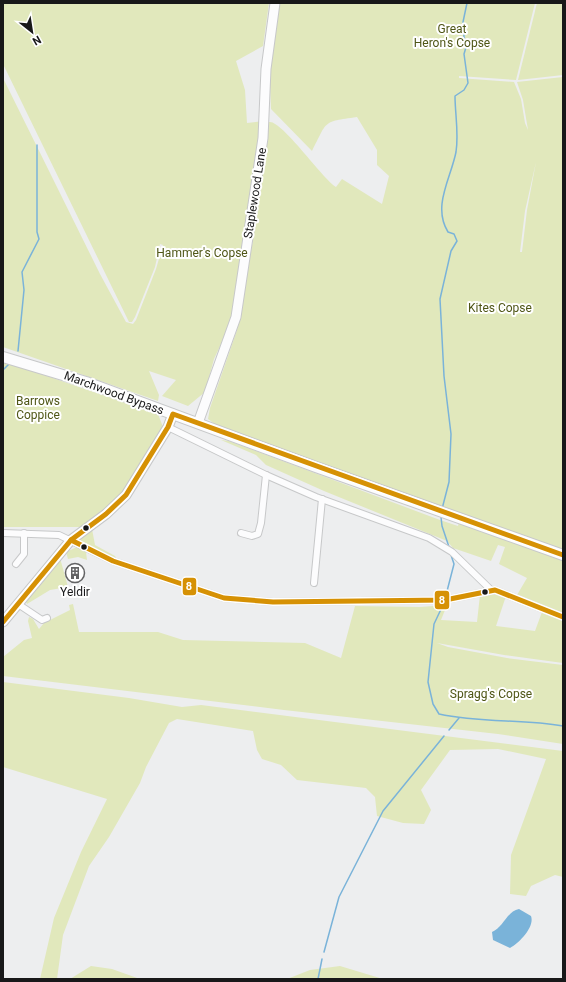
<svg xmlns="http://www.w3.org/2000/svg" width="566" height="982" viewBox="0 0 566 982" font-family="Roboto,sans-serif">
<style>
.green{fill:#e1e8bc;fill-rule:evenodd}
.water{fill:#7ab3d9}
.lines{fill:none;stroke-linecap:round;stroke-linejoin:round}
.stream{stroke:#7ab3d9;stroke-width:1.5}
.street-casing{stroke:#c7c8c9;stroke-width:8}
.secondary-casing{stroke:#c7c8c9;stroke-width:11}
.primary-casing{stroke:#c7c8c9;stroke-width:12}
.street{stroke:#fcfcfd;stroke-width:6}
.secondary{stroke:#fcfcfd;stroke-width:9}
.primary{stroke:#fcfcfd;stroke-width:10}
.bus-1-casing{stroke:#fff;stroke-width:8}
.bus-1{stroke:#d69104;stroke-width:5}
.bus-dot{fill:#181819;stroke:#fff;stroke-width:1.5}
.labels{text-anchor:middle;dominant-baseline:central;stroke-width:4;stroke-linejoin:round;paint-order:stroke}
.park-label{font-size:12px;fill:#4f5616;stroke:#fff}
.street-label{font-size:12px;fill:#181819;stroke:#fff}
.poi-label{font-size:12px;fill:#181819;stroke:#fff}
.line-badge{stroke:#fff;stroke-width:1.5}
.badge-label{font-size:11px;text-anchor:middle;font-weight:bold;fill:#fff}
</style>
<rect width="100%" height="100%" fill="#edeeef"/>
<g class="green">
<polygon points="3,3 269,3 263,46 236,61 245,90 247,123 263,121 252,182 234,316 214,359 205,392 188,406 162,396 176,380 149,371 159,395 158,401 3,347 3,78 100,274 126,322 133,324 136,320 156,269 163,245 160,244 155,267 135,317 132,322 129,322 3,64"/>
<path d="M278,3H535L516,80L459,76V78L514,82L521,99L525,123L528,130L523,100L517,82L563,77V550L220,428L208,419L210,408L237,330L253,240L269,122C281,119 321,177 336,187L342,179L382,204L389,176L377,165V150L357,117C321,122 328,121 312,151L271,109L269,58ZM536,162L527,210L522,252H520L525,211Z"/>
<polygon points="537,3 563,3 563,75 518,80"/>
<polygon points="3,361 158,414 163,427 143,466 116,500 85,527 3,527"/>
<polygon points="221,440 229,441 440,520 458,526 459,522 563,561 563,613 517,595 527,578 499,564 505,547 498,545 491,561 453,548 447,541 324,491 266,465 256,455"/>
<polygon points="92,529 95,545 115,556 117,560 81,542 80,537"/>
<polygon points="77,547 86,552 87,560 78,557 68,559 66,552"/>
<polygon points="60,558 68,587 50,590 27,604 26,602"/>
<polygon points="495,592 506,596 496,626 535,631 542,612 563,619 563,663 504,655 437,643 448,647 507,658 563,665 563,744 498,734 284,710 3,676 3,657 24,640 32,638 28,621 29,617 33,619 39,629 44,623 70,610 69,605 73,604 79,632 158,632 183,640 305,643 341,658 355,606 420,607 447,605 441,620 477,622 480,595"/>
<polygon points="3,682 129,698 182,707 201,705 563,751 563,877 555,875 531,886 526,896 510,894 511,855 546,759 498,749 450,750 421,790 431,810 424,824 403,823 377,816 375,797 366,788 297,780 281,765 262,759 257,750 253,731 177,719 169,723 146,767 140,783 109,837 89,866 63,935 57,979 40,979 54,918 81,852 107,799 3,767"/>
<polygon points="91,966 112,969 140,979 70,979"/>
<polygon points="340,966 383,979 287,979 310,970"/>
</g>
<path class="water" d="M519,909L531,916C535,927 519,943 510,948L493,940L492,932C503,928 507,911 519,909Z"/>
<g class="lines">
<g class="stream">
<polyline points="18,351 24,290 22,272 39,239 37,232 37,145"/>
<polyline points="3,370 9,364"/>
<path d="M442,509L449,482L451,434L444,376L440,299L451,251L457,241L454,234L448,232C432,206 451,178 456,152C459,133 455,114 455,96L464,90L468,83L464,54L467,44L464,37L463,22L467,3"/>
<polyline points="441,517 442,526 449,547"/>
<polyline points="446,595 454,564 451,555"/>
<path d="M443,605L434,624L428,682L433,704L439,714C480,723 522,719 563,726"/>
<polyline points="449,730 459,718"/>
<polyline points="324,952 339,897 383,811 444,736"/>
<polyline points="318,979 322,959"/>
</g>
<defs>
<g id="street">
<polyline points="168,427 266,475 316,497 429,538 452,552 491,590"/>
<polyline points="3,533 59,535 113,561 224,598 273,602 445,600 495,590 563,617"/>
<polyline points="241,533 252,536 258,534 261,523 266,475"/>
<polyline points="16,564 24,554 24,533"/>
<polyline points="314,583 322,499"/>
<polyline points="18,604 42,620 47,618"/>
</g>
<g id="secondary">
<polyline points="198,423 236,317 263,138 266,69 275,3"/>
<polyline points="3,622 71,540 106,514 126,495 168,427 173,414"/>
</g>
<polyline id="primary" points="3,357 86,382 316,467 563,555"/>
</defs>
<use href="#street" class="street-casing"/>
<use href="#secondary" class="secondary-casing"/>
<use href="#primary" class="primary-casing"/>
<use href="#street" class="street"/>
<use href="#secondary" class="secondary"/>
<use href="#primary" class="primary"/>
<defs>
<g id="bus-1">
<polyline points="71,540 113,561 224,598 273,602 445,600 495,590 563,617"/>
<polyline points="3,622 71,540 106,514 126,495 168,427 173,414 563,555"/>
</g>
</defs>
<use href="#bus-1" class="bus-1-casing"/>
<use href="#bus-1" class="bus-1"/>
</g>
<defs>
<symbol id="building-ring" viewBox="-11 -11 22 22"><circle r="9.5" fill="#fff" stroke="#636364" stroke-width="1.5"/><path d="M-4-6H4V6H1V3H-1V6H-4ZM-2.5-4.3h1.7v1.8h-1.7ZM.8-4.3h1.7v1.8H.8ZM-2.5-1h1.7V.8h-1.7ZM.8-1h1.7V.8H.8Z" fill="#636364"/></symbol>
</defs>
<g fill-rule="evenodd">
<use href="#building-ring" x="64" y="562" width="22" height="22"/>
</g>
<g class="bus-dot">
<circle cx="86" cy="528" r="3.5"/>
<circle cx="84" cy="547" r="3.5"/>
<circle cx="485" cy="592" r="3.5"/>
</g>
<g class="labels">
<g class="park-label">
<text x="452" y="29">Great<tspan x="452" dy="14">Heron's Copse</tspan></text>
<text x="202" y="253">Hammer's Copse</text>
<text x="500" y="308">Kites Copse</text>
<text x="38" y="401">Barrows<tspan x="38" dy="14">Coppice</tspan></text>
<text x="491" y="694">Spragg's Copse</text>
</g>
<g class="street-label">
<text transform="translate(255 193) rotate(-81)">Staplewood Lane</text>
<text transform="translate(114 393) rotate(20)">Marchwood Bypass</text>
</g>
<g class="poi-label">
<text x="75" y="592">Yeldir</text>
</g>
</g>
<g class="line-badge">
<rect x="182" y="577" width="15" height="19" rx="4" fill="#d69104"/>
<rect x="434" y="590" width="16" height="20" rx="4" fill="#d69104"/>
</g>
<g class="badge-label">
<text x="189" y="590">8</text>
<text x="442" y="604">8</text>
</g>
<rect width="566" height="982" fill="none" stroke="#181819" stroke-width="8"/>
<g transform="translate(32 32) rotate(150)" stroke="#ffffff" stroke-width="3" paint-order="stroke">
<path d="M0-3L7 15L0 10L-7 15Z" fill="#181819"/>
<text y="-6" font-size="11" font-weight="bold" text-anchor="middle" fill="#181819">N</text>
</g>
</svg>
